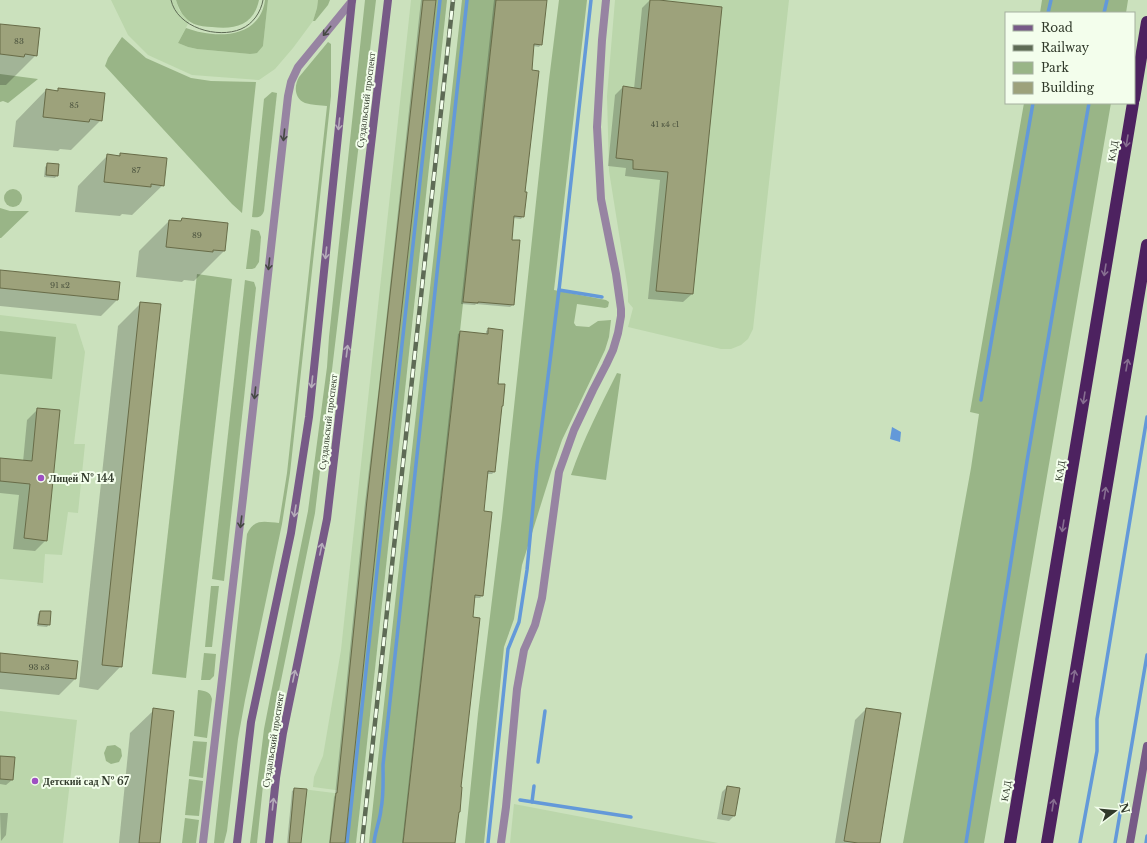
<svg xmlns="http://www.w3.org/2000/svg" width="1147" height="843" viewBox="0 0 1147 843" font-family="'Libre Baskerville',serif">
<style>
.built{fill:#bbd6ab}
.green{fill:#99b587}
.water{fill:#6399d9}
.shadow{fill:#0003}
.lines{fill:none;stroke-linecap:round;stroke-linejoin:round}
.stream{stroke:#6399d9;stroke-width:3.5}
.building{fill:#9da27b;stroke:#686c48}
.street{stroke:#9784a2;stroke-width:8}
.secondary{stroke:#775a87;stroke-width:8}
.highway{stroke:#4d2260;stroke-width:12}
.tram{stroke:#5e6b55;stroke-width:1}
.rail-casing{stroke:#5e6b55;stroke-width:4.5}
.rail{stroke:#f3feec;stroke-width:3;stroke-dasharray:9;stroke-linecap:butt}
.oneway{stroke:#454943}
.oneway2{stroke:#b5acba}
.oneway3{stroke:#876f91}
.poi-dot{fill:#9e50c2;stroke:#f3feec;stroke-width:1.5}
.labels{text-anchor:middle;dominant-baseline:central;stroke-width:4;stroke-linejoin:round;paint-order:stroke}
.number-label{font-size:8px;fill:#4c543f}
.street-label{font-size:10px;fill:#313a2b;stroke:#f3feec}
.poi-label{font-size:10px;font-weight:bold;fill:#313a2b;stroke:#f3feec;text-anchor:start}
</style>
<rect width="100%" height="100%" fill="#cbe1bd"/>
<g class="built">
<polygon points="111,0 176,0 179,10 185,17 190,20 178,43 188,47 197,49 250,54 263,46 268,0 318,0 317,8 313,21 293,48 275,69 259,80 192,75 148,55 128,35"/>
<polygon points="411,0 436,0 384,469 351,792 313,787 314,777 323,756 341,650"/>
<polygon points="615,0 789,0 753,329 748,339 741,345 731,349 721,349 628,327 633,308 628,302 628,290 609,171 607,96"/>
<polygon points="0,315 76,324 85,352 74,444 85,444 78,513 68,512 62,555 45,554 43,583 0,579"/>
<polygon points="0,711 77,720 63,843 0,843"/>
<polygon points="294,788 350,795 345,843 289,843"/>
<polygon points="514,804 718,843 510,843"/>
</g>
<g class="green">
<path d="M176,0H259C254,25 235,30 212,27C206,27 199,26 194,24C184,19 179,10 176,0Z"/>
<path d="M265,0H268L263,46L257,53L250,54L197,49L188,47L178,43L186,28C215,39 260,39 265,0Z"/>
<polygon points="318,0 330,0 328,5 315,21 313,21 317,8"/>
<polygon points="365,0 376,0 315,513 271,730 264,776 257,843 250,843 264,729 274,678 308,511 327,367 329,337"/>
<polygon points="436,0 447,0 361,799 356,843 345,843 384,469"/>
<path d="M462,0H496L460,331L403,843H369C399,562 431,281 462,0Z"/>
<polygon points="559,0 587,0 554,290 606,300 609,302 608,307 605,308 577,304 574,323 576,326 589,327 598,321 611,320 609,337 605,350 562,440 552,469 522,565 514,619 504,647 484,843 465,843 478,714 502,518 525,305 549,80"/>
<polygon points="1042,0 1128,0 1126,13 1040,13"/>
<polygon points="122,37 146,58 191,78 211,81 256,82 242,213 232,204 105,66 108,58"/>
<path d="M328,42L331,44V96L290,473L282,524L245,700L238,739L227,831L224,843H214L247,534C254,518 265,522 279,523L287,473L327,106C320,105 312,105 305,103C294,98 294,86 299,77Z"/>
<polygon points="0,74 38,79 8,103 3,101 0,102"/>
<path d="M272,92L277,93L264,211C262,217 258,218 252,217L264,99Z"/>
<polygon points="1024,103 1111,103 984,843 903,843 971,468 979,414 970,412"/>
<circle cx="13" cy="198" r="9"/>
<polygon points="0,208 10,211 29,211 1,238 0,238"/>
<polygon points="251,229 259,231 261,237 259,262 255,268 252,269 246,269"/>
<polygon points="197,274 232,279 186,678 152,674"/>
<polygon points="245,280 254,282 256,288 224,581 212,579"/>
<polygon points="0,331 56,337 52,379 0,374"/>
<path d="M617,373L621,374L606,480L571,475C583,440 600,407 617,373Z"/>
<polygon points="211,586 219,586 212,647 205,647"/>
<polygon points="204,653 216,654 214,676 210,680 201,680"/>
<path d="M198,690C205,691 210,691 212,699L207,738L194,736Z"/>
<polygon points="193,741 207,742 203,778 189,776"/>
<polygon points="115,745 121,749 122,756 119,762 111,764 106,761 104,753 107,746"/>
<polygon points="189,779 203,781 199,816 185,815"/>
<polygon points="185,818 199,820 196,843 182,843"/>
</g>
<polygon class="water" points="892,427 901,432 900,442 890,439"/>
<g class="shadow">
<polygon points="421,0 435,0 383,469 344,843 329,843 334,797 335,795 365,503 379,386"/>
<polygon points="494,0 546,0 541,44 539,47 533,46 523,216 521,219 513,218 511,240 513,305 510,307 476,304 475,305 461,304"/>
<polygon points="650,0 721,7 692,294 683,302 648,299 660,180 625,176 626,168 608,166 615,95 623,87 634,89 642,8"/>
<polygon points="0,25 36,55 6,85 0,85"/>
<polygon points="59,89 101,120 71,150 60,149 58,151 13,147 16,121 46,90 56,91"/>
<polygon points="120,154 163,185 132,215 122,214 120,216 75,212 78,186 108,155 118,156"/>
<polygon points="48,164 57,175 55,178 44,177 45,167"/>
<polygon points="182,219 224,251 194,281 184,280 182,282 136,277 139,251 169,221 179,222"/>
<polygon points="0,271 117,300 101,316 0,306"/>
<polygon points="141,303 121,666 98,690 79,687 118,326"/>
<polygon points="489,329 501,407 494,472 492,474 487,474 483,512 482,596 480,598 474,598 454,843 402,843 458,334 461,332 486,335 486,331"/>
<polygon points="38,409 46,540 35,551 13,549 19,495 0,493 0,459 23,462 27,420"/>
<polygon points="40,612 50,612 49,624 47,627 37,626 38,614"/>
<polygon points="0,654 77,662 75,679 59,695 0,689"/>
<polygon points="866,709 879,843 835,843 855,720"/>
<polygon points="154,710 159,843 119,843 130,733"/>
<polygon points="0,757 12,780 6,785 0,784"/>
<polygon points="727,787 739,789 734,816 729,821 717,819 722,792"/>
<polygon points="295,789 300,843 287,843 292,791"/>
<polygon points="0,813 8,813 6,835 1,841"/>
</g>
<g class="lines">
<g class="stream">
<polyline points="1048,13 1051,0"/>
<polyline points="1104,13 1107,0"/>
<polyline points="559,290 602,297"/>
<polyline points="981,400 1033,103"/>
<polyline points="538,762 545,711"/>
<polyline points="520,800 631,817"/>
<polyline points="532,802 534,786"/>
<polyline points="347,843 440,0"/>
<path d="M374,843C375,831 380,821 381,809C384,794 383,779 383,765L467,0"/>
<polyline points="488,843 508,649 519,622 527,570 537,464 559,290 591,0"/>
<polyline points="966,843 1027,461 1089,103"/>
<polyline points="1080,843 1097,751 1097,719 1147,417"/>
<polyline points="1115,843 1147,655"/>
<polyline points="1146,843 1147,836"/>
</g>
</g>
<g class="building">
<polygon points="423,0 436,0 384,469 350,795 345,843 330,843 336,793 337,793 367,500"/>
<polygon points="496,0 547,0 542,45 534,44 532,70 539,71 525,192 527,192 524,217 514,216 512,240 520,240 514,305 478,302 478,303 463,302"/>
<polygon points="650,0 659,0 722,7 693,294 656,291 668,172 633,169 633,160 616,158 623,86 641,89"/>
<polygon points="0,24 40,28 37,56 25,54 24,57 0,54"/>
<polygon points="58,88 105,93 102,121 90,119 89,122 43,117 46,89 58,91"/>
<polygon points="120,153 167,158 164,186 151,184 151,187 104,182 107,154 120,156"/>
<polygon points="47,163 59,164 58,176 46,175"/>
<polygon points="182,218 228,223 225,251 213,250 213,252 166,247 169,220 181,221"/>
<polygon points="0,270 120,282 118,300 0,288"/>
<polygon points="140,302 161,304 122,667 102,665"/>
<polygon points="488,328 503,330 498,384 505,384 503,406 502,406 495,472 488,471 484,511 492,512 483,596 475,595 473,617 480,618 461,787 462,787 460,812 459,812 455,843 403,843 460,331 488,334"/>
<polygon points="37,408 60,410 47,541 24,538 30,484 0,481 0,458 32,461"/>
<polygon points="40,611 51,611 50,625 38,624"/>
<polygon points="0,653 78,661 76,679 0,672"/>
<polygon points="153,708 174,711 167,775 160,843 139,843"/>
<polygon points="866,708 901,713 880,843 858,843 844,841"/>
<polygon points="0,756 15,757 13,780 0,779"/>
<polygon points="727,786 740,788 735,816 722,814"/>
<polygon points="294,788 307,789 301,843 289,843"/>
</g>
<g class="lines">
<g class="street">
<polyline points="203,843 243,498 288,96 291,82 298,67 352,1"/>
<polyline points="501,843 506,807 517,689 524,650 535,625 542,598 559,472 574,430 593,390 606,365 613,350 618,333 621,316 621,309 616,274 601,199 597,127 602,40 606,0"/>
</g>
<g class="secondary">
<polyline points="237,843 251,722 291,533 309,417 352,0"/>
<polyline points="269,843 276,778 283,733 327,519 388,0"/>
<polyline points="1130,843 1147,746"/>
</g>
<g class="highway">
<polyline points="1134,99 1147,22"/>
<polyline points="1010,843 1133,103"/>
<polyline points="1047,843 1147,245"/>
</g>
<path class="tram" d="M171,0C177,28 218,39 241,29C253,24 261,12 263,0"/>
<defs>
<polyline id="rail" points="362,843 453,0"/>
</defs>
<use href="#rail" class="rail-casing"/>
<use href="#rail" class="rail"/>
</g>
<defs><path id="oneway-shaft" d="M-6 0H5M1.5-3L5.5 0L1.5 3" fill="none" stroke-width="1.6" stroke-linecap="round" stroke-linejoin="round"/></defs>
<g class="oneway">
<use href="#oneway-shaft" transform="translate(327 31) rotate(129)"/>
<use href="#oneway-shaft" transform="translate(284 135) rotate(96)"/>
<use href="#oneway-shaft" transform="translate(269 264) rotate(96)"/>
<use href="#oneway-shaft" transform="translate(255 393) rotate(96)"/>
<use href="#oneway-shaft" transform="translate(241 522) rotate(97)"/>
</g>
<g class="oneway2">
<use href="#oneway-shaft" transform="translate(339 124) rotate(96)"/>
<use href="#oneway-shaft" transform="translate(326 253) rotate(96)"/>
<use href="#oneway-shaft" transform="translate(347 351) rotate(-83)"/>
<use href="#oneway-shaft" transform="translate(312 382) rotate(96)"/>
<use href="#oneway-shaft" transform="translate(295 511) rotate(99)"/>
<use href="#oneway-shaft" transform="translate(321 549) rotate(-78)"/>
<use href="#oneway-shaft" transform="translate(294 676) rotate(-78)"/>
<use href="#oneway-shaft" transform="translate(273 804) rotate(-84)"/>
</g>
<g class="oneway3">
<use href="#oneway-shaft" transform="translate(1127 141) rotate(99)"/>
<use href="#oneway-shaft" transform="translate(1105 270) rotate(99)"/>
<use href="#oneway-shaft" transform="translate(1127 365) rotate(-80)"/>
<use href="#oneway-shaft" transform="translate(1084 398) rotate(99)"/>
<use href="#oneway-shaft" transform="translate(1105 493) rotate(-81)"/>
<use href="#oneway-shaft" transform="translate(1063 526) rotate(99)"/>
<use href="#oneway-shaft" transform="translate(1074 676) rotate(-81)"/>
<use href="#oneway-shaft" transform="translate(1053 805) rotate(-81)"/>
</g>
<g class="poi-dot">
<circle cx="41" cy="478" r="4"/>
<circle cx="35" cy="781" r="4"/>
</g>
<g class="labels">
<g class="number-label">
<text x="19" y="41">83</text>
<text x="74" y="105">85</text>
<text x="665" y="124">41 к4 с1</text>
<text x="136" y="170">87</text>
<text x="197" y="235">89</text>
<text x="60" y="285">91 к2</text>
<text x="39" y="667">93 к3</text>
</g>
<g class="street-label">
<text transform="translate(366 100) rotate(-83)">Суздальский проспект</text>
<text transform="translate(1113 151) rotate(-81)">КАД</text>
<text transform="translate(328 422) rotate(-83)">Суздальский проспект</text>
<text transform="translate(1060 471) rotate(-81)">КАД</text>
<text transform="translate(273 740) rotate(-81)">Суздальский проспект</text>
<text transform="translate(1006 791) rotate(-81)">КАД</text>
</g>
<g class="poi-label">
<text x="49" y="478">Лицей № 144</text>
<text x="43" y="781">Детский сад № 67</text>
</g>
</g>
<rect x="1005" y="12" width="130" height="92" fill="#f3feec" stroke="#a5b09f"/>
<rect x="1013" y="25" width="20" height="6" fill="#775a87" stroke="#a5b09f"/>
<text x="1041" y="32" font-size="12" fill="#313a2b">Road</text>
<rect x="1013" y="45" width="20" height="6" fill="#5e6b55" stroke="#a5b09f"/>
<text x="1041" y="52" font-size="12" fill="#313a2b">Railway</text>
<rect x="1013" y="62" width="20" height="12" fill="#99b587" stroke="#a5b09f"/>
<text x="1041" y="72" font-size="12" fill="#313a2b">Park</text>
<rect x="1013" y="82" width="20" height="12" fill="#9da27b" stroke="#a5b09f"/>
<text x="1041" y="92" font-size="12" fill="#313a2b">Building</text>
<g transform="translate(1115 811) rotate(74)" stroke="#f3feec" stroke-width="3" paint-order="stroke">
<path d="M0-3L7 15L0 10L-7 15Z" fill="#313a2b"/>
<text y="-6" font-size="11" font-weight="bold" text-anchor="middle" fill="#313a2b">N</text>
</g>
</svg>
